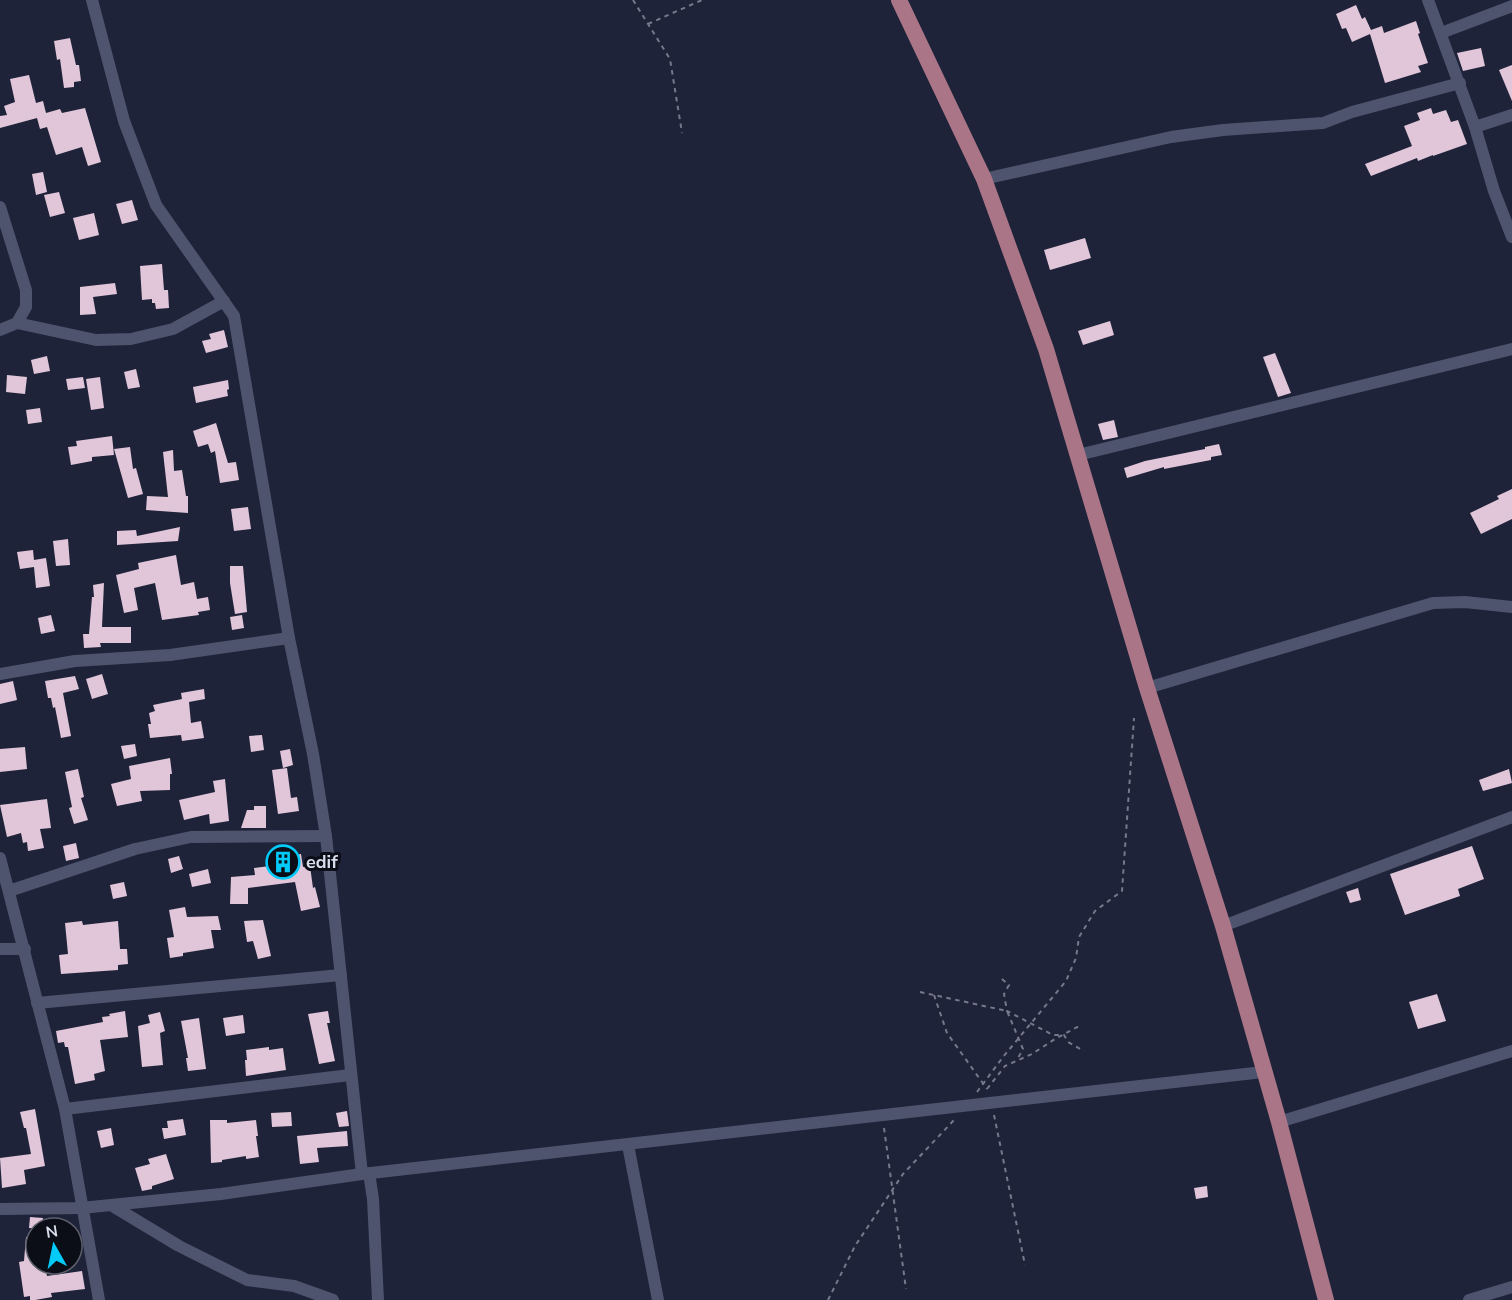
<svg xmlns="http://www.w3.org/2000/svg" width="1512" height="1300" viewBox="0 0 1512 1300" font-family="'Nunito Sans',sans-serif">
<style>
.building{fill:#e1c6da}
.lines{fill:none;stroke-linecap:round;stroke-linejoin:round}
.path{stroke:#75798c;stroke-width:2;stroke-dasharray:4.5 4.5;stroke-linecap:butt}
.minor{stroke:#4e546d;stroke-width:12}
.primary{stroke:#aa7687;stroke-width:16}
.labels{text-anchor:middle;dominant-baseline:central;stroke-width:6;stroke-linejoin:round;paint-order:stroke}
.poi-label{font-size:18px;font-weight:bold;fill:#d9ddec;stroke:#0b0d17;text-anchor:start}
</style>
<rect width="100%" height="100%" fill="#1f2339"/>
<g class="building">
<polygon points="1356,5 1362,19 1365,17 1371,30 1382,26 1384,33 1416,21 1420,33 1418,34 1428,63 1418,66 1421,72 1385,83 1370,34 1352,42 1346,28 1342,29 1336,14"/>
<polygon points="70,38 76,65 79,65 81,81 74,82 74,87 64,88 60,59 57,60 54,41"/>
<polygon points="1481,48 1485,66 1463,71 1457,53"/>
<polygon points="1512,65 1512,101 1499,70"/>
<polygon points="29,75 36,103 43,101 46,113 60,109 62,113 85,108 101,162 88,166 82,147 56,155 47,127 40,129 37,118 0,128 0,116 7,115 4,106 15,102 10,79"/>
<polygon points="1431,108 1433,114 1446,110 1451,122 1458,120 1467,144 1433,156 1433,155 1418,161 1417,158 1371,176 1365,164 1412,146 1404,126 1420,120 1417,113"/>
<polygon points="43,172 47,192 36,195 32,174"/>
<polygon points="59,192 65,213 50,217 44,195"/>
<polygon points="132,200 138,220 122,224 116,204"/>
<polygon points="94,213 99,235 79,240 73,218"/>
<polygon points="1085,238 1091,258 1050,270 1044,250"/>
<polygon points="162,264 164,290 168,290 169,308 156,309 155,303 152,303 152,299 142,300 140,266"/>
<polygon points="115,283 117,294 93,297 96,314 80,315 80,287"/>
<polygon points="1110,321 1114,335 1083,345 1078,331"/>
<polygon points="224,330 228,347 206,353 202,341 211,339 209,334"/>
<polygon points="1275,353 1291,393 1278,397 1263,357"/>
<polygon points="47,356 50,371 34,374 31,360"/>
<polygon points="136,369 140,387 128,389 124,372"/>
<polygon points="7,375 27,377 25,394 6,392"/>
<polygon points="83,377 85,388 68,390 66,379"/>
<polygon points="100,377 104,408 91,410 86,379"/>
<polygon points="228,380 229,389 227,390 228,396 196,403 193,387"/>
<polygon points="40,408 42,422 28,424 26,410"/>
<polygon points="1114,420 1118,437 1103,440 1098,424"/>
<polygon points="216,423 228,463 236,462 239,480 220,483 215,451 211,453 208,444 198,447 193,431"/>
<polygon points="112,436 114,455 92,457 92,461 71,465 68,447 77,446 76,441"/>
<polygon points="1219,444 1222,455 1211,457 1211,460 1164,469 1164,467 1127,478 1124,468 1145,461 1205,449 1205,447"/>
<polygon points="130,447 133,469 136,468 143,494 128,498 114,449"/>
<polygon points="173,450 174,471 182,470 186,496 188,496 188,513 146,510 147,496 168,497 163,452"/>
<polygon points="1512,489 1512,519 1481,534 1470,513 1499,499 1497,496"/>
<polygon points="248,507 251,529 234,531 231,509"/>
<polygon points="180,527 178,541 117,545 117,531 136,530 137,536"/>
<polygon points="68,539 70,565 56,566 53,541"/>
<polygon points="33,550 34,560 46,558 50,586 36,588 34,567 20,569 17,552"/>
<polygon points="176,555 181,585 194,582 197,599 208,597 210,610 198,612 199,615 162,620 155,583 134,588 138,610 124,613 116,575 139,569 138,563"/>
<polygon points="230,566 243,566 247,612 235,614 230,583"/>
<polygon points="104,583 102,627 131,627 131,643 100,643 101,647 84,648 83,634 89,634 92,597 94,597 93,585"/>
<polygon points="51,615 55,631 41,634 38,618"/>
<polygon points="242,615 244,628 232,630 230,617"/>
<polygon points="102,674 108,694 92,699 86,679"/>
<polygon points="75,676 79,689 63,693 71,736 61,738 55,707 53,708 51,698 48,698 45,681"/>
<polygon points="13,681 17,700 0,704 0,684"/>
<polygon points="204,689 205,699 189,702 191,723 201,721 204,738 182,741 181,735 150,738 148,724 151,724 149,713 155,711 153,705 182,699 181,693"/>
<polygon points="262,735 264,750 251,752 249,736"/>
<polygon points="135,744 137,756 124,759 121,746"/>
<polygon points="25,747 27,769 0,772 0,749"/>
<polygon points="290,749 293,765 283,768 280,751"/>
<polygon points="170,758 172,774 170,774 170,790 140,791 142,801 117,806 111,784 131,779 129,766"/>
<polygon points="287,768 291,798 297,797 299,811 278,814 272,770"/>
<polygon points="78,769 84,797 81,798 88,820 74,824 69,808 72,807 65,772"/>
<polygon points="1509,769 1512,783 1483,791 1479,780"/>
<polygon points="225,779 229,821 210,824 209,814 184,820 179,800 215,792 213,781"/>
<polygon points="47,799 51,828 40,829 44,848 28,851 27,842 23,843 21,833 7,837 0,805"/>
<polygon points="254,806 266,806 266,828 241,828 247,810 254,810"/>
<polygon points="76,843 79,858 66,861 63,846"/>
<polygon points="1472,846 1484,879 1458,889 1460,896 1405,915 1390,874"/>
<polygon points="295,849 296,855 301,854 303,867 310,866 313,888 315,887 320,907 301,911 295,882 248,888 248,904 230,904 231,877 255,875 254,868 278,865 276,851"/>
<polygon points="179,856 183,869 171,873 168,859"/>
<polygon points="208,869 211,883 192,887 189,874"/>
<polygon points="124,882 127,896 113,899 110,885"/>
<polygon points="1358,888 1361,900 1350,903 1346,892"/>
<polygon points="185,907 187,917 218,916 221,930 211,930 214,948 183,953 183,956 170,958 167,938 174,937 169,910"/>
<polygon points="263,920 271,956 258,959 253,941 247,942 244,921"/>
<polygon points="82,921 83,925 118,921 120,949 127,949 128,964 118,965 118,970 61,974 59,955 68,954 65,923"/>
<polygon points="1437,994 1446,1021 1418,1029 1409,1002"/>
<polygon points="125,1011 128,1037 100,1040 105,1071 94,1074 95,1080 75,1084 68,1047 65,1047 64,1042 58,1043 56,1031 103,1022 102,1017 110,1016 109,1014"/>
<polygon points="328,1011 330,1023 327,1023 335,1061 319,1064 308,1014"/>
<polygon points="160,1012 165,1031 160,1033 163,1065 142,1067 138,1026 150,1023 148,1015"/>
<polygon points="243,1015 245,1033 226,1036 223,1018"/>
<polygon points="199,1018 206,1069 188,1071 186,1058 188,1058 181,1021"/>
<polygon points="269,1047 269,1050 283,1048 286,1070 246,1076 245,1060 247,1060 246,1050"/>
<polygon points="35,1109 45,1166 24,1170 26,1184 2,1188 0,1158 31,1154 26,1128 24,1128 20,1112"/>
<polygon points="347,1111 349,1126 339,1127 336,1113"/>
<polygon points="291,1112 292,1126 272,1127 271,1113"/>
<polygon points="183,1119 186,1135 164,1139 162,1128 168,1128 167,1121"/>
<polygon points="210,1120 227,1120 227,1123 256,1120 258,1136 256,1136 259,1157 246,1159 246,1156 222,1160 222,1162 211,1163"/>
<polygon points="111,1128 114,1145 101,1148 97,1131"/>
<polygon points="347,1131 348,1146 317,1148 319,1162 300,1164 297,1136"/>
<polygon points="166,1154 174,1179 152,1186 152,1189 142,1191 135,1168 150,1164 148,1159"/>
<polygon points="1207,1186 1208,1197 1196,1199 1194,1188"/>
<polygon points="30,1217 43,1218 42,1228 29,1228"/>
<polygon points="26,1237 36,1238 36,1264 45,1264 47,1276 82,1271 85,1289 51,1293 52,1297 35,1300 30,1300 30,1296 24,1297 19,1262 24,1261"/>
</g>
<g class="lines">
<g class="path">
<polyline points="633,0 670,59 682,133"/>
<polyline points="648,24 702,0"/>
<polyline points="1002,979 1009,985 1004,994 1007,1011 1053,1035 1064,1035 1068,1042 1084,1051"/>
<polyline points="920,992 1007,1011 1023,1049 1017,1060"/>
<polyline points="934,995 947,1033 987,1089"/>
<polyline points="987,1089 1005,1066 1032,1054 1055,1039 1081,1025"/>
<polyline points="977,1092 1003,1057 1066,981 1076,958 1079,937 1095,911 1122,891 1134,718"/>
<polyline points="994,1115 1025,1265"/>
<polyline points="884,1128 906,1289"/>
<polyline points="828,1300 855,1246 903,1174 955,1119"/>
</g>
<g class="minor">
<polyline points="92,0 124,121 156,205 234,316 289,638 313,754 326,836 362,1174"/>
<polyline points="1428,0 1475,127 1494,191 1512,237"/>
<polyline points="1441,33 1512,6"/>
<polyline points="1475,127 1512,115"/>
<polyline points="984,179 1171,137 1223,130 1323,123 1352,112 1460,83"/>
<polyline points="0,207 26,290 26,307 17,323 0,330"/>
<polyline points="17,323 96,340 131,339 173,329 224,301"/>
<polyline points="1078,455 1512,349"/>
<polyline points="0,674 75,661 170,655 289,638"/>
<polyline points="1147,688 1433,603 1465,602 1512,607"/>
<polyline points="0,858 65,1109 99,1300"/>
<polyline points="9,891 135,849 191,837 326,836"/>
<polyline points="1223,926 1512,817"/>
<polyline points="0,949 25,949"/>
<polyline points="37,1003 341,975"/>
<polyline points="65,1109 350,1075"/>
<polyline points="1279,1122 1512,1051"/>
<polyline points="628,1145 658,1300"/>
<polyline points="369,1173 373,1199 378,1300"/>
<polyline points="111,1205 179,1246 247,1280 294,1286 333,1300"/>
<polyline points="0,1209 81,1208 221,1194 362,1174 1263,1072"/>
<polyline points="1469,1300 1512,1287"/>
</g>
<polyline class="primary" points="899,0 984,179 1046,349 1147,688 1223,926 1279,1122 1326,1300"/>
</g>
<defs>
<symbol id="building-ring" viewBox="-11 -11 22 22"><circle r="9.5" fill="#0b0d17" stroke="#02cbf9" stroke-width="1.5"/><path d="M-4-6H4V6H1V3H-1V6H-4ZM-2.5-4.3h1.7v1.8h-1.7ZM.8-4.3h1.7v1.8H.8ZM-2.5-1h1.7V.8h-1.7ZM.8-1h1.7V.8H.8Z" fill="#02cbf9"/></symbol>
</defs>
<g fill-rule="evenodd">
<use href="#building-ring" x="264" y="843" width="38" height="38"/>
</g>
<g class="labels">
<g class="poi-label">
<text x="306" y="862">edif</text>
</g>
</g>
<g transform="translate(54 1246) rotate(351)"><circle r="28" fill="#0b0d17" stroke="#5d606c" stroke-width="1.5"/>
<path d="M0-4.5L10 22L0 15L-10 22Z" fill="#02cbf9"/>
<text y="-9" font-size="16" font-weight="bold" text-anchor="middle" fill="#d9ddec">N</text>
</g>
</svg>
